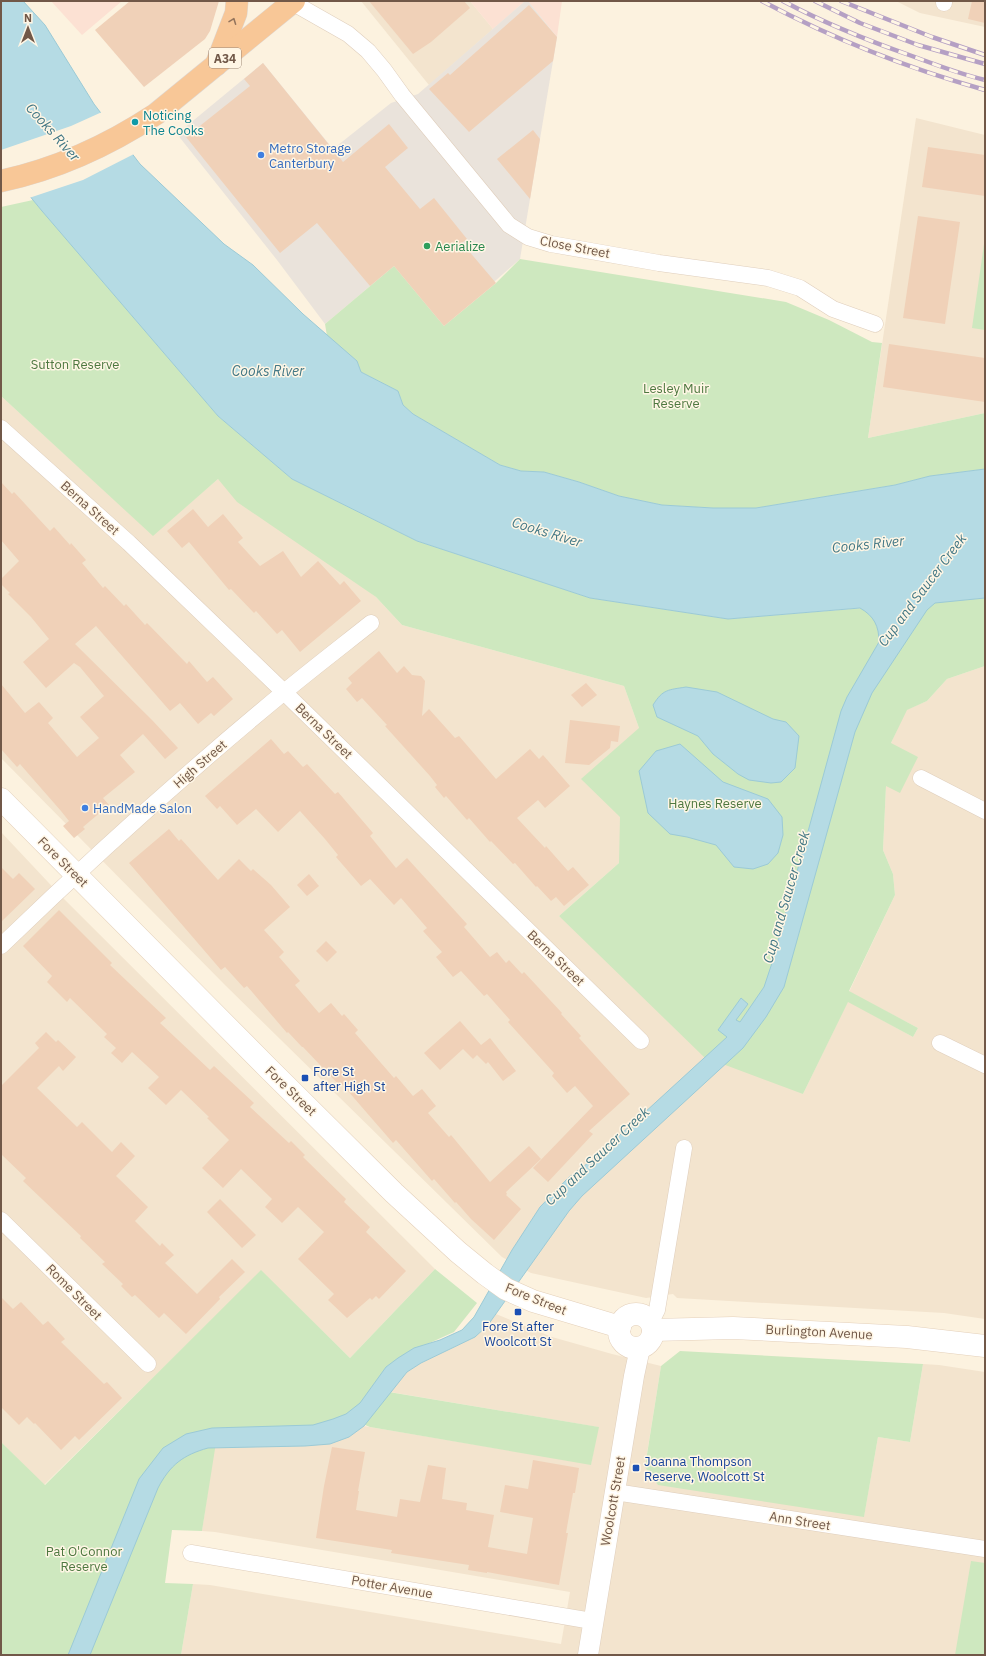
<svg xmlns="http://www.w3.org/2000/svg" width="986" height="1656" viewBox="0 0 986 1656" font-family="'IBM Plex Sans',sans-serif">
<style>
.residential{fill:#f3e4ce}
.commercial{fill:#fce1d3}
.industrial{fill:#eae3db}
.green{fill:#cee8bf}
.water{fill:#b5dbe4;stroke:#9bcad6}
.pier{fill:#fcf2df}
.building{fill:#f0d1b8}
.lines{fill:none;stroke-linecap:round;stroke-linejoin:round}
.minor-casing{stroke:#dfcebc;stroke-width:17}
.tertiary-casing{stroke:#dfcebc;stroke-width:21}
.secondary-casing{stroke:#e4d0ba;stroke-width:23}
.trunk-casing{stroke:#ddd7d3;stroke-width:23}
.minor{stroke:#fff;stroke-width:16}
.tertiary{stroke:#fff;stroke-width:20}
.secondary{stroke:#fff;stroke-width:22}
.trunk{stroke:#f8c797;stroke-width:22}
.rail-casing{stroke:#b5a0c4;stroke-width:4.5}
.rail{stroke:#fff6e5;stroke-width:3;stroke-dasharray:9;stroke-linecap:butt}
.oneway{stroke:#93745c}
.culture-dot{fill:#0f9aa8;stroke:#fff6e5;stroke-width:1.5}
.shop-dot{fill:#3f7fe0;stroke:#fff6e5;stroke-width:1.5}
.leisure-dot{fill:#2e9e5b;stroke:#fff6e5;stroke-width:1.5}
.transit-dot{fill:#1a4fb4;stroke:#fff6e5;stroke-width:1.5}
.labels{text-anchor:middle;dominant-baseline:central;stroke-width:3;stroke-linejoin:round;paint-order:stroke}
.shield{fill:#fff6e5;stroke:#9c8777;stroke-width:1}
.shield-label{font-size:12px;font-weight:bold;fill:#715848}
.culture-label{font-size:13px;fill:#0d838f;stroke:#fff6e5;text-anchor:start}
.shop-label{font-size:13px;fill:#366cbe;stroke:#fff6e5;text-anchor:start}
.leisure-label{font-size:13px;fill:#27864d;stroke:#fff6e5;text-anchor:start}
.street-label{font-size:13px;fill:#715848;stroke:#fff6e5}
.park-label{font-size:13px;fill:#4e7840;stroke:#fff6e5}
.transit-label{font-size:13px;fill:#164399;stroke:#fff6e5;text-anchor:start}
.water-label{font-size:14px;font-style:italic;fill:#427785;stroke:#fff6e5}
</style>
<rect width="100%" height="100%" fill="#fcf2df"/>
<g class="residential">
<polygon points="361,1 470,1 493,29 429,85"/>
<polygon points="896,1 985,1 985,27 920,13"/>
<polygon points="916,118 985,135 985,413 868,438"/>
<polygon points="1,396 153,535 218,479 376,597 402,625 624,686 639,728 619,863 559,916 803,1094 848,1001 913,1037 918,1028 849,992 895,895 893,874 883,850 886,786 891,743 906,710 927,701 947,679 985,666 985,1319 944,1313 677,1298 673,1294 646,1298 531,1273 502,1257 225,985 1,758"/>
<polygon points="1,832 63,898 435,1269 350,1358 261,1271 44,1485 1,1442"/>
<polygon points="496,1314 552,1337 612,1354 661,1366 645,1466 864,1516 878,1437 910,1442 923,1364 939,1365 985,1372 985,1655 181,1655 193,1584 210,1585 561,1644 570,1592 215,1532 202,1531 214,1448 349,1437 364,1426 591,1464 598,1427 390,1392 407,1372 421,1363 475,1337 488,1325"/>
</g>
<g class="commercial">
<polygon points="51,1 122,1 82,35"/>
<polygon points="470,1 525,1 493,29"/>
<polygon points="528,1 562,1 557,37"/>
</g>
<polygon class="industrial" points="525,1 528,1 557,37 520,259 444,326 394,266 325,324 277,260 177,134 263,63 333,149 391,103 418,94"/>
<g class="green">
<polygon points="33,200 218,416 292,479 417,541 590,598 728,619 985,598 985,666 947,679 927,701 907,710 891,743 918,757 900,793 886,786 883,850 893,874 895,895 849,991 918,1028 913,1037 848,1002 803,1094 704,1057 559,916 619,863 620,817 581,779 639,728 624,686 402,625 376,597 237,502 218,479 153,536 1,396 1,207"/>
<polygon points="985,237 985,330 972,328"/>
<polygon points="520,259 786,302 829,320 872,342 882,343 868,438 985,413 985,469 930,476 895,485 756,508 713,508 662,505 619,496 579,482 544,472 521,471 500,465 413,414 403,405 398,391 361,372 357,361 327,336 325,324 394,266 444,326 496,283"/>
<polygon points="435,1269 477,1303 454,1332 414,1350 371,1389 599,1427 591,1465 370,1427 346,1417 314,1428 218,1430 202,1531 172,1530 165,1583 193,1584 181,1655 1,1655 1,1442 45,1485 261,1270 350,1358"/>
<polygon points="680,1351 923,1364 910,1442 878,1437 864,1517 658,1485 645,1467 661,1366"/>
<polygon points="971,1561 985,1563 985,1655 955,1655"/>
</g>
<g class="water">
<path d="M1,1H23L45,25L94,104L140,164L224,244L253,265L303,314L357,361L361,372L398,391L403,405L413,414L500,465L521,471L544,472L579,482L619,496L662,505L713,508H756L895,485L930,476L985,469V598L935,603L927,610L872,693L855,732L784,987L766,1017L743,1048L582,1196L569,1211L488,1325L475,1337L421,1363L407,1372L364,1426L349,1437L330,1444L305,1446L208,1448C183,1455 170,1465 158,1488L90,1655H68L139,1479L163,1448L186,1434L212,1428L313,1425L333,1419L346,1414L360,1403L386,1367L398,1358L414,1348L440,1340L462,1330L474,1317L512,1250L540,1207L568,1178L596,1157L727,1037L718,1030L741,998L748,1004L736,1020L740,1022L764,987L772,963L841,711L847,697L879,642C879,626 874,616 860,608L728,619L590,598L417,541L292,479L218,416L42,211L1,161Z"/>
<path d="M686,687L717,692L773,719L786,722L799,736L795,768L781,782L771,783L749,780L738,774L713,754L698,736L657,717L653,705C663,689 668,690 686,687Z"/>
<polygon points="680,744 723,782 768,799 782,817 783,835 778,853 768,864 753,869 734,867 716,845 687,837 670,834 648,813 639,771 656,751"/>
</g>
<polygon class="pier" points="102,112 134,154 83,180 29,198 1,164 1,150 71,126"/>
<g class="building">
<polygon points="130,1 219,1 210,31 205,39 144,87 95,30"/>
<polygon points="369,1 464,1 470,8 431,42 413,54"/>
<polygon points="972,1 985,1 985,23 968,19"/>
<polygon points="529,5 557,37 553,61 469,132 429,89 448,73 450,75"/>
<polygon points="263,63 343,162 389,124 408,148 385,167 420,209 434,198 467,239 462,243 496,283 444,326 394,266 370,286 317,223 280,253 186,137 250,86 244,79"/>
<polygon points="533,130 540,139 530,199 497,159"/>
<polygon points="928,147 985,155 985,196 922,187"/>
<polygon points="918,216 960,222 945,324 903,318"/>
<polygon points="889,344 985,358 985,402 883,387"/>
<polygon points="1,482 12,494 14,492 50,531 54,527 70,545 71,543 86,560 82,563 103,588 105,586 124,606 126,604 145,625 147,623 187,664 189,661 207,682 213,677 233,699 214,716 211,713 198,724 180,703 170,711 96,626 75,644 152,720 178,748 165,759 143,734 120,755 135,772 103,798 109,805 83,827 85,829 74,838 63,826 69,821 61,811 20,764 17,767 1,749 1,684 25,713 39,702 53,718 48,723 77,757 99,738 80,717 104,696 80,667 74,663 46,688 23,662 49,639 31,617 8,594 10,593 1,584 1,579 19,561 1,540"/>
<polygon points="193,509 208,527 223,514 243,538 238,542 260,566 283,551 301,577 318,561 340,585 344,581 361,601 300,652 282,630 277,634 256,611 254,613 231,589 229,590 189,542 182,548 167,531"/>
<polygon points="379,651 397,673 404,666 412,675 421,676 425,681 422,716 429,709 455,738 459,736 496,779 530,749 539,759 543,755 570,786 545,808 538,800 517,818 545,848 546,846 568,871 573,867 589,885 564,906 556,897 551,901 537,886 536,887 515,863 513,864 491,841 490,842 469,818 467,820 446,796 444,798 435,787 437,785 430,776 385,726 387,725 362,698 357,702 346,689 352,683 348,678"/>
<polygon points="586,683 597,695 582,707 571,695"/>
<polygon points="570,720 620,726 618,742 611,741 610,748 589,765 565,763"/>
<polygon points="271,739 284,754 288,751 303,767 307,764 335,794 338,792 373,833 370,836 396,868 407,858 467,924 464,927 490,957 497,952 506,963 509,960 522,974 524,972 562,1013 561,1014 581,1036 579,1038 630,1094 589,1131 593,1134 548,1182 533,1168 593,1106 575,1086 567,1093 552,1076 554,1073 508,1022 510,1020 487,994 484,996 461,971 453,977 436,957 442,952 423,931 427,928 401,898 394,905 370,879 361,886 336,857 338,855 325,839 300,811 278,832 256,809 237,825 220,806 217,809 205,796"/>
<polygon points="169,829 179,841 181,839 218,880 239,859 251,871 253,869 271,885 290,907 264,930 284,952 279,957 300,981 295,985 319,1013 331,1003 342,1016 344,1014 358,1030 355,1033 394,1078 396,1076 413,1096 422,1089 436,1106 428,1113 449,1137 451,1135 490,1182 529,1146 541,1159 506,1192 507,1194 506,1195 521,1209 494,1240 471,1219 456,1202 455,1203 434,1179 432,1181 396,1140 393,1143 341,1083 339,1085 303,1047 302,1047 288,1032 287,1033 247,986 244,988 225,967 221,970 129,863"/>
<polygon points="1,867 13,879 19,873 35,889 1,922"/>
<polygon points="309,874 319,886 307,896 297,885"/>
<polygon points="59,910 112,963 110,965 166,1018 160,1023 210,1070 214,1066 254,1103 250,1107 289,1143 291,1141 305,1155 303,1157 346,1199 344,1202 370,1227 366,1232 406,1271 379,1299 376,1296 372,1300 370,1298 347,1318 328,1300 334,1294 298,1259 324,1232 298,1207 282,1223 265,1207 272,1199 241,1169 223,1188 202,1168 229,1140 207,1118 209,1117 181,1090 166,1105 148,1088 159,1077 132,1052 122,1063 111,1053 116,1048 104,1037 107,1034 70,998 67,1002 47,982 52,976 23,946"/>
<polygon points="326,941 337,952 327,962 316,951"/>
<polygon points="460,1021 481,1045 490,1038 516,1071 503,1081 488,1062 486,1064 477,1055 473,1059 463,1049 440,1070 424,1053"/>
<polygon points="46,1032 56,1042 58,1040 76,1057 63,1071 59,1066 37,1088 77,1127 82,1122 112,1152 121,1142 135,1156 116,1176 148,1207 135,1221 160,1246 162,1243 174,1255 165,1263 197,1294 232,1259 245,1272 219,1297 220,1299 186,1334 164,1313 159,1318 135,1295 132,1297 121,1286 123,1284 102,1264 105,1262 80,1238 81,1236 23,1181 26,1178 1,1154 1,1086 39,1048 35,1043"/>
<polygon points="220,1199 256,1235 242,1248 207,1212"/>
<polygon points="1,1297 13,1309 21,1302 43,1325 48,1321 65,1339 61,1342 104,1384 107,1382 122,1398 79,1440 75,1436 61,1450 35,1423 34,1424 27,1417 19,1425 1,1407"/>
<polygon points="332,1447 365,1452 358,1491 359,1491 356,1510 397,1517 400,1499 420,1502 428,1465 446,1468 442,1499 467,1503 466,1510 494,1515 488,1547 527,1554 533,1518 500,1512 505,1485 528,1489 533,1460 579,1468 575,1493 573,1493 566,1533 568,1533 559,1585 487,1572 487,1573 468,1570 469,1565 391,1553 392,1550 316,1538 324,1486"/>
</g>
<g class="lines">
<defs>
<g id="minor">
<polyline points="290,1 348,34 368,51 384,70 402,95 509,225 528,237 551,244 659,263 768,278 800,288 833,309 875,324"/>
<polyline points="944,3 944,1"/>
<polyline points="1,428 129,543 284,692 641,1041"/>
<polyline points="921,778 985,811"/>
<path d="M1,946C92,858 186,773 283,693C312,669 342,646 371,623"/>
<polyline points="940,1043 985,1065"/>
<polyline points="1,1220 148,1364"/>
<polyline points="651,1322 657,1310 684,1148"/>
<polyline points="615,1492 985,1549"/>
<polyline points="191,1553 592,1621"/>
</g>
<polyline id="tertiary" points="588,1655 634,1376 640,1348"/>
<g id="secondary">
<polyline points="1,799 268,1068 394,1193 458,1252 485,1274 506,1289 533,1301 620,1327"/>
<circle cx="636" cy="1331" r="17"/>
<polyline points="653,1330 733,1328 907,1337 985,1346"/>
</g>
<g id="trunk">
<polyline points="216,65 236,13 237,1"/>
<path d="M1,181C57,169 109,145 156,114L294,1"/>
</g>
</defs>
<use href="#minor" class="minor-casing"/>
<use href="#tertiary" class="tertiary-casing"/>
<use href="#secondary" class="secondary-casing"/>
<use href="#trunk" class="trunk-casing"/>
<use href="#minor" class="minor"/>
<use href="#tertiary" class="tertiary"/>
<use href="#secondary" class="secondary"/>
<use href="#trunk" class="trunk"/>
<defs>
<g id="rail">
<path d="M762,1C833,39 907,68 985,90"/>
<path d="M783,1C824,23 869,41 912,56C936,65 960,74 985,80"/>
<polyline points="815,1 860,23 918,45 985,64"/>
<polyline points="841,1 932,37 985,55"/>
</g>
</defs>
<use href="#rail" class="rail-casing"/>
<use href="#rail" class="rail"/>
</g>
<defs><path id="oneway-chevron" d="M-2-3.5L2.5 0L-2 3.5" fill="none" stroke-width="1.6" stroke-linecap="round" stroke-linejoin="round"/></defs>
<use class="oneway" href="#oneway-chevron" transform="translate(233 21) rotate(-69)"/>
<circle class="culture-dot" cx="135" cy="122" r="4"/>
<g class="shop-dot">
<circle cx="261" cy="155" r="4"/>
<circle cx="85" cy="808" r="4"/>
</g>
<circle class="leisure-dot" cx="427" cy="246" r="4"/>
<g class="transit-dot">
<rect x="301" y="1074" width="8" height="8" rx="2"/>
<rect x="514" y="1308" width="8" height="8" rx="2"/>
<rect x="632" y="1464" width="8" height="8" rx="2"/>
</g>
<g class="labels">
<rect class="shield" x="209" y="48" width="32" height="20" rx="3"/>
<g class="shield-label">
<text x="225" y="58">A34</text>
</g>
<g class="culture-label">
<text x="143" y="115">Noticing<tspan x="143" dy="15">The Cooks</tspan></text>
</g>
<g class="shop-label">
<text x="269" y="148">Metro Storage<tspan x="269" dy="15">Canterbury</tspan></text>
<text x="93" y="808">HandMade Salon</text>
</g>
<g class="leisure-label">
<text x="435" y="246">Aerialize</text>
</g>
<g class="street-label">
<text transform="translate(575 247) rotate(11)">Close Street</text>
<text transform="translate(90 508) rotate(42)">Berna Street</text>
<text transform="translate(324 731) rotate(44)">Berna Street</text>
<text transform="translate(200 764) rotate(-41)">High Street</text>
<text transform="translate(63 862) rotate(45)">Fore Street</text>
<text transform="translate(556 958) rotate(44)">Berna Street</text>
<text transform="translate(291 1091) rotate(44)">Fore Street</text>
<text transform="translate(74 1292) rotate(45)">Rome Street</text>
<text transform="translate(536 1299) rotate(22)">Fore Street</text>
<text transform="translate(819 1332) rotate(3)">Burlington Avenue</text>
<text transform="translate(613 1501) rotate(-80)">Woolcott Street</text>
<text transform="translate(800 1521) rotate(9)">Ann Street</text>
<text transform="translate(392 1587) rotate(10)">Potter Avenue</text>
</g>
<g class="park-label">
<text x="75" y="364">Sutton Reserve</text>
<text x="676" y="388">Lesley Muir<tspan x="676" dy="15">Reserve</tspan></text>
<text x="715" y="803">Haynes Reserve</text>
<text x="84" y="1551">Pat O'Connor<tspan x="84" dy="15">Reserve</tspan></text>
</g>
<g class="transit-label">
<text x="313" y="1071">Fore St<tspan x="313" dy="15">after High St</tspan></text>
<text x="518" y="1326" text-anchor="middle">Fore St after<tspan x="518" dy="15">Woolcott St</tspan></text>
<text x="644" y="1461">Joanna Thompson<tspan x="644" dy="15">Reserve, Woolcott St</tspan></text>
</g>
<g class="water-label">
<text transform="translate(53 132) rotate(48)">Cooks River</text>
<text x="268" y="371">Cooks River</text>
<text transform="translate(547 532) rotate(17)">Cooks River</text>
<text transform="translate(868 544) rotate(-6)">Cooks River</text>
<text transform="translate(922 590) rotate(-53)">Cup and Saucer Creek</text>
<text transform="translate(786 897) rotate(-74)">Cup and Saucer Creek</text>
<text transform="translate(597 1156) rotate(-43)">Cup and Saucer Creek</text>
</g>
</g>
<rect width="986" height="1656" fill="none" stroke="#715848" stroke-width="4"/>
<g transform="translate(28 28)" stroke="#fff6e5" stroke-width="3" paint-order="stroke">
<path d="M0-3L7 15L0 10L-7 15Z" fill="#715848"/>
<text y="-6" font-size="11" font-weight="bold" text-anchor="middle" fill="#715848">N</text>
</g>
</svg>
